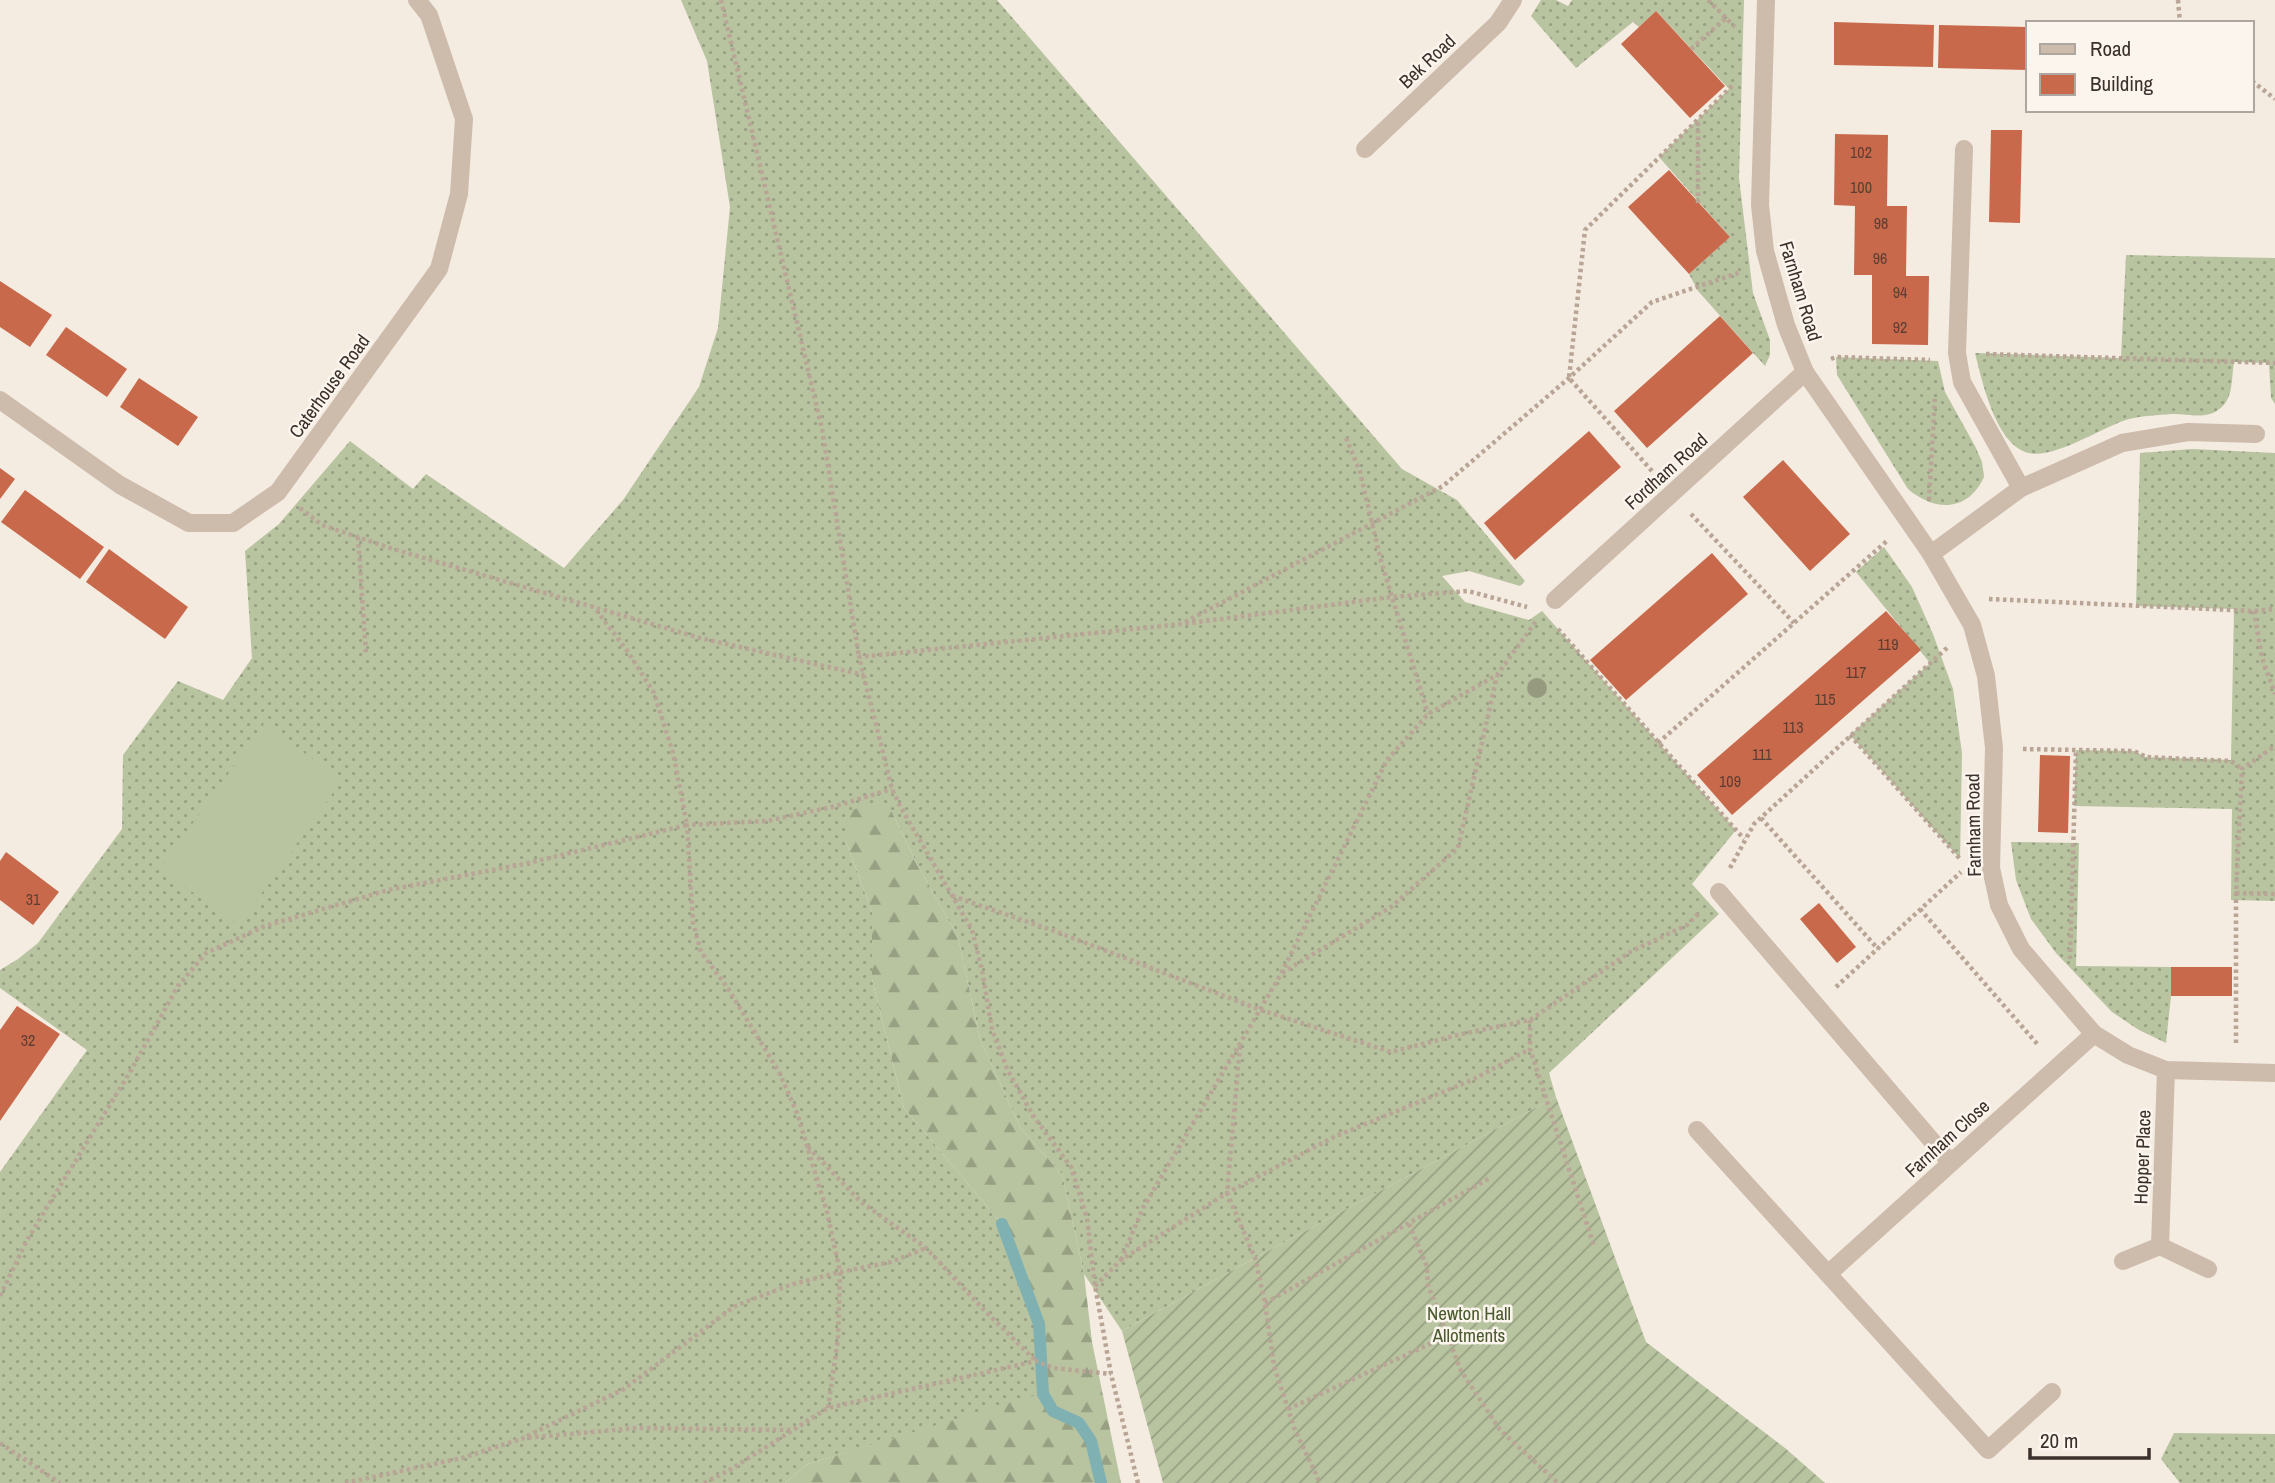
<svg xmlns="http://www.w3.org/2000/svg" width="2275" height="1483" viewBox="0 0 2275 1483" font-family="'Archivo Narrow',sans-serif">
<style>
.grass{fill:url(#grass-dots)}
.forest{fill:url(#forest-firs)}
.garden{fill:url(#garden-furrows)}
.pitch{fill:#b8c4a0}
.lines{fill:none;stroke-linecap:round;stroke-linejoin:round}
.stream{stroke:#7fb0b2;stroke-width:12}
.building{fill:#c8694b}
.path{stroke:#b9a596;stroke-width:4.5;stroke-dasharray:3.5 3.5;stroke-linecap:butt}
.minor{stroke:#cdbbac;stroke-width:18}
.tree{fill:#969b7f}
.labels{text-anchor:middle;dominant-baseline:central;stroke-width:5;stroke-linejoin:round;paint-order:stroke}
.number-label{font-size:16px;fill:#5e3e33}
.street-label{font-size:19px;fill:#3b302b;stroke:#fbf5ee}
.park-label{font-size:19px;fill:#4a5a2e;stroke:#fbf5ee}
</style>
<defs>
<pattern id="grass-dots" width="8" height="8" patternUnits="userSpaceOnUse" patternTransform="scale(1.75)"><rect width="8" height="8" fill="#b8c4a0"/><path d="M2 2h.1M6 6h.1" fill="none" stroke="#97a083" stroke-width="1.8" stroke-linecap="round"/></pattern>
<pattern id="forest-firs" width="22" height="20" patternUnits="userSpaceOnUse" patternTransform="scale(1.75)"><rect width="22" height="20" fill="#b8c4a0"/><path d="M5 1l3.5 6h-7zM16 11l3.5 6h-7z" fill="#97a083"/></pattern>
<pattern id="garden-furrows" width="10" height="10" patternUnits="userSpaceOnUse" patternTransform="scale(1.75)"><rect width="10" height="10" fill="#b8c4a0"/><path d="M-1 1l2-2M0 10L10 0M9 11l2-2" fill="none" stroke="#97a083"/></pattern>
</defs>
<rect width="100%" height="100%" fill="#f4ebe1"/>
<g class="grass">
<polygon points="681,0 997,0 1402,469 1457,500 1525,581 1520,586 1469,571 1442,576 1465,602 1529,620 1542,611 1736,830 1692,884 1719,914 1549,1073 1556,1097 1255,1258 1122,1331 1084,1274 1062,1174 1021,1129 980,1039 958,937 916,862 891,810 845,839 872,912 872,979 904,1108 1002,1224 1039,1324 1043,1394 808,1464 785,1483 0,1483 0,1172 87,1050 0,988 0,970 18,959 38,943 122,829 123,755 178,681 223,700 252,658 245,551 279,524 350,441 413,489 426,474 564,568 623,500 699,387 718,328 730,207 707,61"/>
<polygon points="1541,0 1556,0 1568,6 1572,0 1744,0 1739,178 1753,293 1770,340 1770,355 1765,366 1698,291 1689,274 1730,237 1659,157 1729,89 1656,11 1639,27 1633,22 1576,68 1531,16"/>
<path d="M2126,255L2275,258V404L2271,398L2269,363L2234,362C2231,379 2234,400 2218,410C2205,420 2186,413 2171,414C2158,415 2142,416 2129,419C2102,427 2055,459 2029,453C1996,446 1982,381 1975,353L2121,358Z"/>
<path d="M1836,357L1938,361L1945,392L1975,446L1982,462L1984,477C1968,512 1935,512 1908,489L1837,375Z"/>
<polygon points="2192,449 2275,453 2275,901 2231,900 2232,809 2074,806 2076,750 2134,751 2146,757 2231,760 2234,609 2136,606 2140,453"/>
<polygon points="1884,547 1912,587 1933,634 1953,689 1962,753 1960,859 1850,735 1930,663 1856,572"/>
<polygon points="2011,842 2079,843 2076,966 2171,967 2171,996 2166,1043 2139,1030 2112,1012 2056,953 2031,919 2016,880"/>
<polygon points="2174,1433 2275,1434 2275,1483 2180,1483 2161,1459"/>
</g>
<polygon class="forest" points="874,804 891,810 916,862 958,937 980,1039 1021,1129 1062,1174 1084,1274 1092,1342 1121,1483 785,1483 808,1464 1042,1393 1039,1324 1002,1224 904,1108 872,979 872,912 845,839 851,810"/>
<polygon class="garden" points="1556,1097 1646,1342 1785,1448 1825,1483 1163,1483 1122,1331 1255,1258"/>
<polygon class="pitch" points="264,724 342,780 239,925 160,869"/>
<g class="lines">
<polyline class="stream" points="1002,1224 1039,1324 1043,1394 1053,1411 1079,1423 1091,1441 1101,1483"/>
</g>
<g class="building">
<polygon points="1656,11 1725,86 1690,118 1621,44"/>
<polygon points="1834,22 1934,25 1933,67 1834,65"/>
<polygon points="1939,25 2028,27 2028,70 1938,68"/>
<polygon points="1991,130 2022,130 2020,223 1989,222"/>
<polygon points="1835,134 1888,135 1887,206 1907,206 1906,276 1929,276 1928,345 1872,344 1872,275 1854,275 1855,206 1834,205"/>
<polygon points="1669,170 1730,237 1689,274 1628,207"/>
<polygon points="0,281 52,315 30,347 0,327"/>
<polygon points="1720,316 1753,353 1647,448 1614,411"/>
<polygon points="66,327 127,369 107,397 46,355"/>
<polygon points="139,378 198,417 178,446 120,407"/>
<polygon points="1589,431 1621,467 1515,560 1484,523"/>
<polygon points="1783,460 1850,534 1810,571 1743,497"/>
<polygon points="0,468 15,479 0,499"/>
<polygon points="25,490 104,547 80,579 1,522"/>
<polygon points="109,549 188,607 165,639 86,582"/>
<polygon points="1712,553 1748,594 1626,700 1590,660"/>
<polygon points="1886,611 1921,650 1732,815 1697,775"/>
<polygon points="2040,755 2070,756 2068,833 2038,832"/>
<polygon points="6,852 59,892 33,925 0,900 0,861"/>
<polygon points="1819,903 1856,947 1837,963 1800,919"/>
<rect x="2171" y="967" width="61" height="29"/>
<polygon points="17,1006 60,1034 0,1121 0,1030"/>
</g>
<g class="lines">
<g class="path">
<polyline points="721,0 822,429 859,657"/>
<polyline points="1708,0 1735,27"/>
<polyline points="2178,0 2180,23"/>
<polyline points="1691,49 1726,18"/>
<polyline points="2252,81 2275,99"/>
<polyline points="1698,203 1698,119"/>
<polyline points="1986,354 2275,363"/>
<polyline points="1831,359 1836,357 1930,360"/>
<polyline points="1346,438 1360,472 1381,561 1428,714"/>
<polyline points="1652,471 1569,378 1585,230 1733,85"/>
<polyline points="1929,500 1935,397"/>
<polyline points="300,508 322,525 393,549 700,638 864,675"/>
<polyline points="1691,514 1794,623"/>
<polyline points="358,537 366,653"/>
<polyline points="1989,599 2254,611 2275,609"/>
<polyline points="2254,611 2262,658 2275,694"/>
<polyline points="1185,622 1443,486 1569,378 1652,302 1741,272"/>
<polyline points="1558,629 1744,839"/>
<polyline points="1850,735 1961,860"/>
<polyline points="1658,743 1888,540"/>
<polyline points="2023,749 2134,751 2146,757 2231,761 2242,769"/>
<polyline points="1761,818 1878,949"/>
<polyline points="1730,868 1754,824 1948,647"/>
<polyline points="2236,893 2275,894"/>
<polyline points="952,896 1052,930 1261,1010 1391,1052 1462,1034 1530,1020 1630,952 1687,925 1700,912"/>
<polyline points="1920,909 2039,1046"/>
<polyline points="2070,959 2076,750"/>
<polyline points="1282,973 1391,907 1458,848 1497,676"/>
<polyline points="1836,987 1961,872"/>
<polyline points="1530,1020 1530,1049 1594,1246"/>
<polyline points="2236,1043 2236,893 2242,769 2275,746"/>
<polyline points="1240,1046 1227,1193 1255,1258 1265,1303 1274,1366 1288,1409 1295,1430 1320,1483"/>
<polyline points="808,1147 861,1202 926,1248 983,1309 1036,1361"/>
<polyline points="1409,1224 1427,1267 1428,1285 1461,1371 1500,1430 1558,1483"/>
<polyline points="1121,1260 1143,1208 1281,974 1387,760 1428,714 1497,675 1537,620"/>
<polyline points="1095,1286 1121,1260 1227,1193 1334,1137 1472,1080 1530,1049"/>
<polyline points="0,1296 27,1240 130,1072 178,986 206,953 265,926 388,890 524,864 687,825 673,753 654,693 628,652 594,607"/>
<polyline points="1265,1303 1490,1178"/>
<polyline points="828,1408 838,1339 840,1272 827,1212 797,1113 779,1072 727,987 701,952 693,923 687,825 767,821 836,806 892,789"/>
<polyline points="1288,1409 1447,1336"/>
<polyline points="527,1436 624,1389 735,1306 790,1285 840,1272 891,1262 926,1248"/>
<polyline points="0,1443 60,1483"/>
<polyline points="345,1483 462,1458 524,1438 637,1428 793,1430"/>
<polyline points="704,1483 728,1471 828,1408 1036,1361 1053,1368 1111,1374"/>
<polyline points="1138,1483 1111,1374 1095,1286 1087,1218 1071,1167 1034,1117 1008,1071 992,1030 982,970 972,930 900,806 892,789 859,657 1182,624 1392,597 1468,591 1527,607"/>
</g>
<g class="minor">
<polyline points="1766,0 1760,205 1765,251 1786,325 1805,372 1931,554 1972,625 1986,676 1994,748 1991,868 1999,905 2021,949 2069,1005 2094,1034 2128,1055 2166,1070 2275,1073"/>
<polyline points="1365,149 1498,23 1513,0"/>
<polyline points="1964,149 1957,353 1962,382 2021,488"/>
<polyline points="0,400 120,485 189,523 233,523 278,492 439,269 459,194 464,119 429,15 417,0"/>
<polyline points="1931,554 2021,488 2122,443 2188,432 2256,434"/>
<polyline points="1555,600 1805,372"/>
<polyline points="1719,892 1950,1162"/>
<polyline points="1697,1130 1988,1450 2052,1392"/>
<polyline points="2160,1246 2166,1070"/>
<polyline points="2123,1261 2160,1246 2208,1269"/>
<polyline points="1828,1274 2094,1034"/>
</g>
</g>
<circle class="tree" cx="1537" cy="688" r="10"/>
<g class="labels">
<g class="number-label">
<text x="1861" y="152">102</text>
<text x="1861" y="187">100</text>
<text x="1881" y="223">98</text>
<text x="1880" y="258">96</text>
<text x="1900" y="292">94</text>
<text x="1900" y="327">92</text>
<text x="1888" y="644">119</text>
<text x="1856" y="672">117</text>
<text x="1825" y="699">115</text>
<text x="1793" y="727">113</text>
<text x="1762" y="754">111</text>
<text x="1730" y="781">109</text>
<text x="33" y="899">31</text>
<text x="28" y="1040">32</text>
</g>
<g class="street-label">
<text transform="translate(1427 61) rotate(-43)">Bek Road</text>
<text transform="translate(1801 291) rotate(73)">Farnham Road</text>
<text transform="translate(329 386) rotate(-54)">Caterhouse Road</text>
<text transform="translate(1666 471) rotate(-42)">Fordham Road</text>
<text transform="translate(1973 825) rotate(-91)">Farnham Road</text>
<text transform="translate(1947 1138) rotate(-42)">Farnham Close</text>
<text transform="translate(2142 1157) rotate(-88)">Hopper Place</text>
</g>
<g class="park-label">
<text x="1469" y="1313">Newton Hall<tspan x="1469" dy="22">Allotments</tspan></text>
</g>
</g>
<rect x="2026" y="21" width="228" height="91" fill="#fbf5ee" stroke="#aea6a0" stroke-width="2"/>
<rect x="2040" y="44" width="35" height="10" fill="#cdbbac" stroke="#aea6a0" stroke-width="2"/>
<text x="2090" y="56" font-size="21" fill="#3b302b">Road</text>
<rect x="2040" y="74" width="35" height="21" fill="#c8694b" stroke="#aea6a0" stroke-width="2"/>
<text x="2090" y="91" font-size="21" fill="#3b302b">Building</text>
<path d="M2030 1448v10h119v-10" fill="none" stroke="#3b302b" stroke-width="3.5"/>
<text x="2040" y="1448" font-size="21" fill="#3b302b" stroke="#fbf5ee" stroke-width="5" paint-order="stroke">20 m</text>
</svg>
